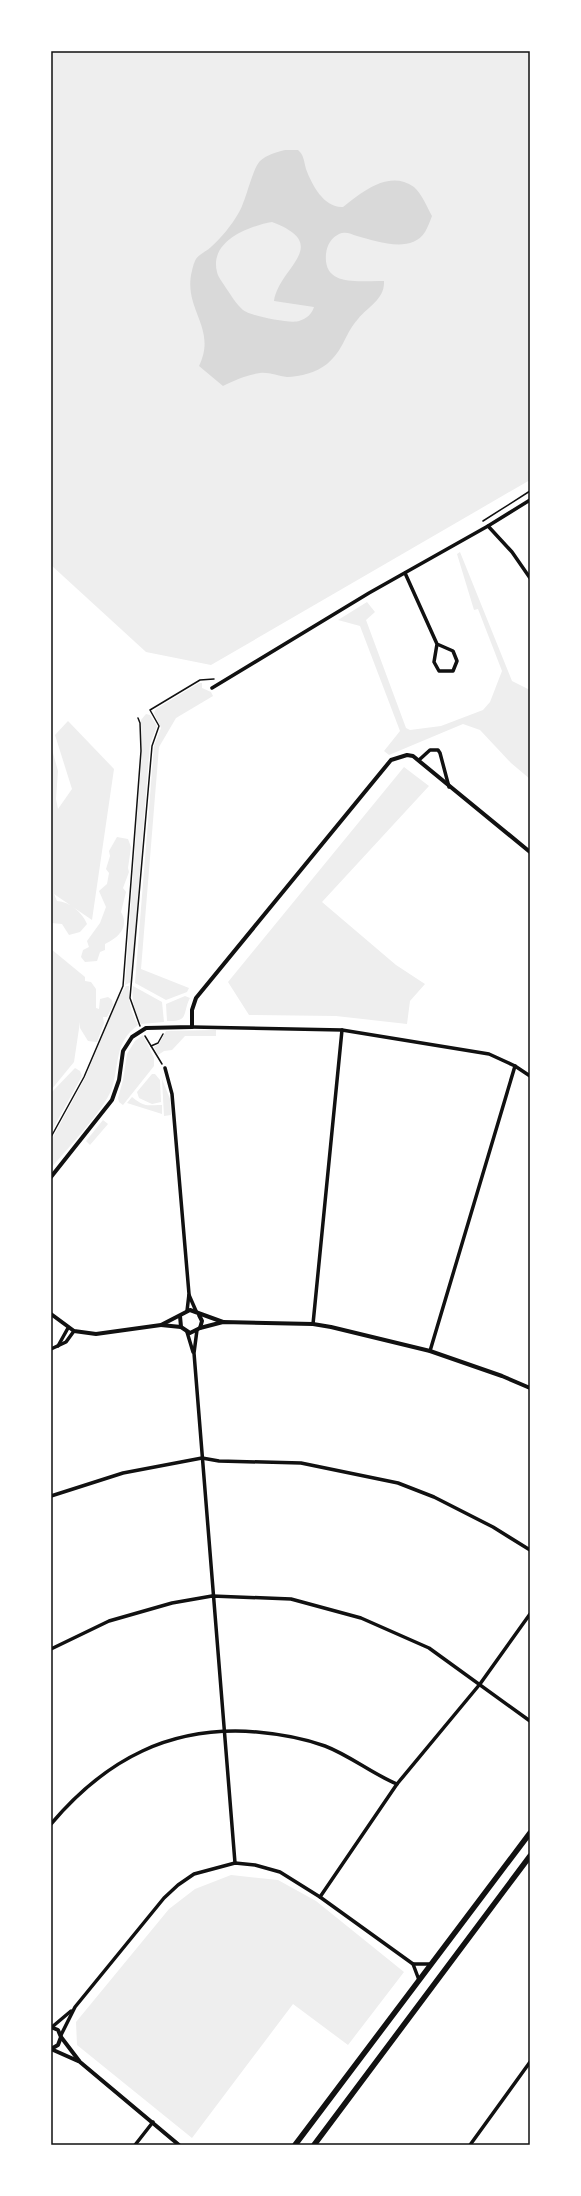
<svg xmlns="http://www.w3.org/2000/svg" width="581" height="2196" viewBox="0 0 581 2196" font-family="Literata,serif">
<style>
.green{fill:#eee}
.water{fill:#d9d9d9;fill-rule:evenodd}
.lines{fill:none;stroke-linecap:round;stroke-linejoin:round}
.path{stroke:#111;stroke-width:1.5}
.minor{stroke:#111;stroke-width:3.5}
.tertiary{stroke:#111;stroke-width:4}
.primary{stroke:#111;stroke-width:5.5}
.neatline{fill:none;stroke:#111;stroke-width:1.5}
</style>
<rect width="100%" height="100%" fill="#fff"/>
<g class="green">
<polygon points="51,51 530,51 530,480 211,665 146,652 51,565"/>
<polygon points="460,552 512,681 530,690 530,779 511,763 480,730 463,724 389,755 384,751 400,731 360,626 338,620 367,602 375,612 366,620 406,728 410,730 441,726 483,710 490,702 502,671 478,609 474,610 457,554"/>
<polygon points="199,683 202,683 202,688 211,692 213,696 176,718 159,747 141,969 189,988 187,992 166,1000 135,983 154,746 161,728 154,713 156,709"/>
<polygon points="146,714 150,715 157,726 150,744 131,982 125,985 142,751 141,720"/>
<path d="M68,721L114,769L92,920L54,894L57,901C70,902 82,912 87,924L80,932L69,935L62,924L51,923V892L53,893L51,891V746L58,771L56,799L58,809L72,789L55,735Z"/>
<polygon points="404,767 429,786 322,902 396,965 425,984 410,1001 407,1024 336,1016 249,1015 228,982"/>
<path d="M117,837L128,839L131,847L128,868L129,872L123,888L126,892L121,912C130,927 118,938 105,944V950L100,952L97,961L85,962L81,957L83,950L89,947L87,941L100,923L106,907L99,891L107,884L109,873L106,869L110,856L109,851Z"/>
<polygon points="51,949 85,977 85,981 91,982 96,989 96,1008 99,1009 100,999 108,997 112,1000 113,1005 107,1017 103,1017 104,1023 97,1042 88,1041 80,1028 80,1022 74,1062 51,1090"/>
<path d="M126,986H129C128,1001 131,1012 138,1025C114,1043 120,1062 112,1088C105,1109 67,1149 51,1168V1141L85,1078L119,997Z"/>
<path d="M133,986L162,1002L164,1022L141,1024C135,1011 131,1001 133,986Z"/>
<path d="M185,996L190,998C182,1013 190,1022 167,1021L166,1004Z"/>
<polygon points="216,1030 216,1036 185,1036 172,1050 164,1051 158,1055 154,1047 159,1044 166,1031"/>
<polygon points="143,1035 154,1058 154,1066 123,1105 119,1102 118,1098 123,1080 127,1054 135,1041"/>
<polygon points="75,1068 80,1071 82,1076 51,1132 51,1093"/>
<polygon points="152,1074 155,1074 160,1080 161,1102 152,1104 139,1098 137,1092"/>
<polygon points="162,1079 170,1099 171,1115 164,1116"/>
<path d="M132,1097C146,1108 146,1105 162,1105V1114L127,1103Z"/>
<polygon points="103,1120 108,1124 90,1145 86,1141"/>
<polygon points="231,1875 278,1880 316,1901 404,1972 348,2045 293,2004 192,2138 77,2045 76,2022 169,1909 195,1889"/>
</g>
<path class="water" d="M285,150H298C304,155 304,162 306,169C312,185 324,208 343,207C362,192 389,169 414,187C422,194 427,207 432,216C430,221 428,227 425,232C411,254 376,241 357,236C351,234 345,231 339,234C331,238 327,245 326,254C323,288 360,280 384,281C385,299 369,306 358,319C345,333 344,350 327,364C317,372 300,377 287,377C278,376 269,372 260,373C246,375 235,380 223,386L199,366C217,329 185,311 191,275C192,271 193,265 195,261C198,254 206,252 211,247C221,238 231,226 238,214C246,202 252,169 260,161C266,155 277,152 285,150ZM272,222C333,245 279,267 274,301L314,307C312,314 306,319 299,321C290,324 250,316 243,310C236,304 231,295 226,288C223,283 218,277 217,272C209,241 249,226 272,222Z"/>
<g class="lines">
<g class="path">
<polyline points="483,521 530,491"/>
<polyline points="140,1026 130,998 152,746 159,726 150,710 200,680 214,679"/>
<polyline points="145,1036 162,1064"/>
<polyline points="151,1046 158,1043 163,1034"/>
<polyline points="51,1137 84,1077 123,986 141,751 140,723 138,718"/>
</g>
<g class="minor">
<polyline points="488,526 512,552 530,578"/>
<polyline points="405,573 437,644 434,662 439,671 453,671 457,661 453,651 437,644"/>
<polyline points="212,688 369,593 488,526 530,500"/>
<polyline points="419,760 430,750 438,750 440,753 449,787"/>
<polyline points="192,1027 342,1030 489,1054 515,1066 530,1076"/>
<polyline points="165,1068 172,1094 189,1294 187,1311"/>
<polyline points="189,1295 196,1311"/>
<polyline points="313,1324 342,1030"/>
<polyline points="197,1330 194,1353 235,1863"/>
<polyline points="187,1332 193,1352"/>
<polyline points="58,1346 68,1328"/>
<polyline points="51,1349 66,1342 74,1331"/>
<polyline points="430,1351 515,1066"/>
<polyline points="51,1496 123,1473 202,1458 219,1461 301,1463 398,1483 434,1497 493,1527 530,1550"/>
<polyline points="51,1649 109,1621 172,1603 212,1596 291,1599 361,1618 429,1648 530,1721"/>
<path d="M51,1824C106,1759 171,1725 257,1732C280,1734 303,1738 325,1746C351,1756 372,1774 397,1784"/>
<polyline points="320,1897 397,1784 480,1684 530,1614"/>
<polyline points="413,1964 431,1964"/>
<polyline points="52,2027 71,2011"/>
<polyline points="61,2035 75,2007 164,1898 178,1885 194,1874 235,1863 255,1865 280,1872 320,1897 413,1964 419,1980"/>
<polyline points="135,2145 153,2122"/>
<polyline points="470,2145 530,2062"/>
</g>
<g class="tertiary">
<polyline points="51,1177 112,1100 119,1080 123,1051 132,1037 146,1028 192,1027 192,1010 196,998 391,760 407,755 413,756 530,852"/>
<polyline points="51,1314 74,1331 96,1334 161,1325 190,1310 223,1322"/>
<polyline points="180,1316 181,1327 190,1333 200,1328 202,1321 199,1315"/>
<polyline points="161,1325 181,1327"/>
<polyline points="200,1328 223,1322 313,1324 331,1327 430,1351 502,1376 530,1388"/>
<polyline points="51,2027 58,2030 61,2037 58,2045 51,2049"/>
<polyline points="61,2037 80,2062 179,2145"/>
<polyline points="51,2049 78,2061"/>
</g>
<g class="primary">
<polyline points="295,2145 530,1833"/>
<polyline points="314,2145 530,1856"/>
</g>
</g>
<rect width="581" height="2196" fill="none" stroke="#ffffff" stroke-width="104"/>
<rect x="52" y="52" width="477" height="2092" class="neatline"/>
</svg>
